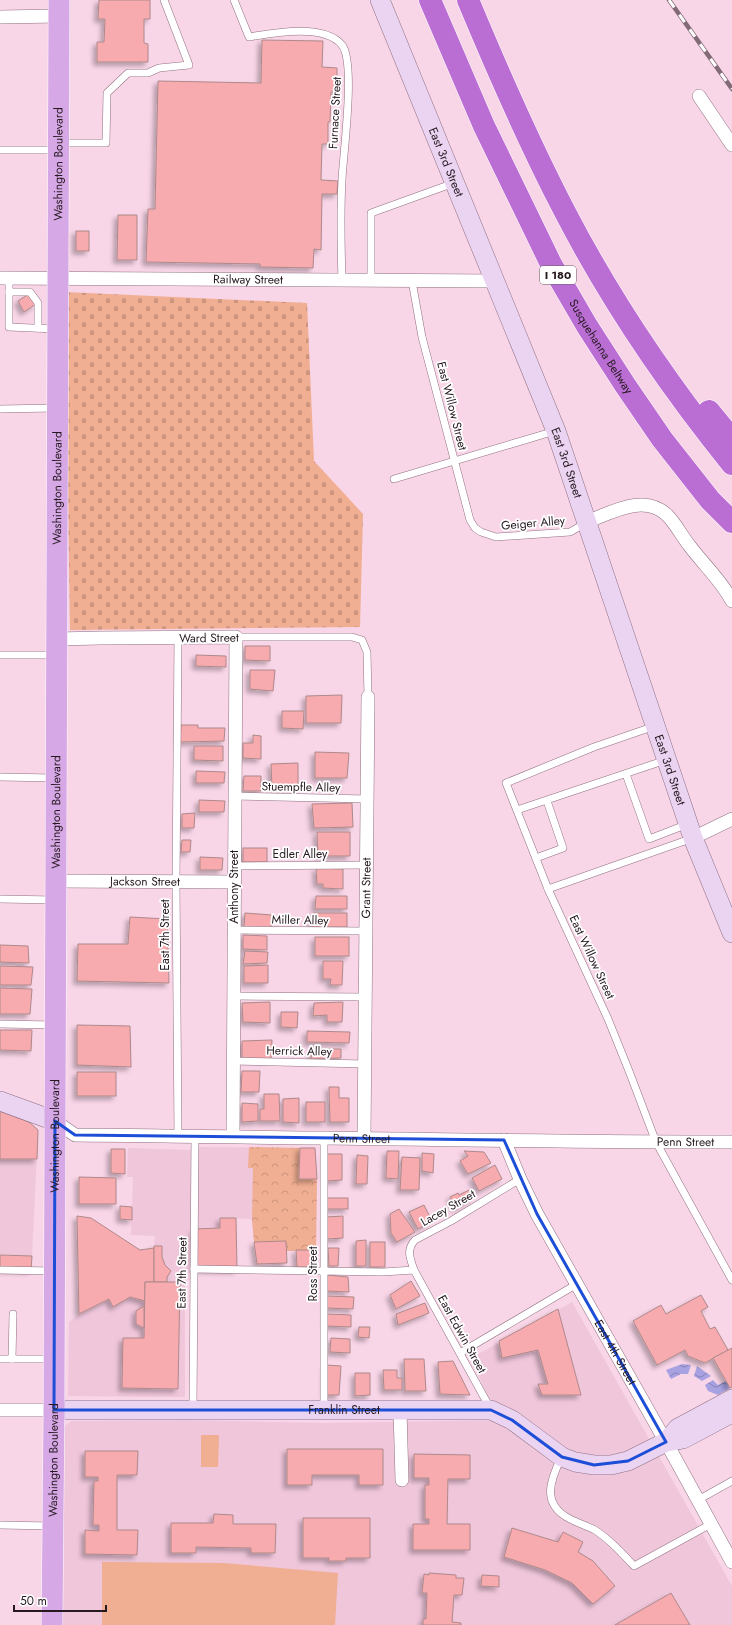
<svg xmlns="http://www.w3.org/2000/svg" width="732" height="1625" viewBox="0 0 732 1625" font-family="Jost,sans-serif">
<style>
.built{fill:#f0c6db}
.grass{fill:#f0ae92}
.forest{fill:url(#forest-crowns)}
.cemetery{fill:url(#cemetery-stones)}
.water{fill:url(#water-waves)}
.building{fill:#f7abaf;stroke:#ae898b;filter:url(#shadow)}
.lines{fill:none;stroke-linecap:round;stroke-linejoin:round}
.lane-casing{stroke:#907181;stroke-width:8}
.street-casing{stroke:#907181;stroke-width:14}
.secondary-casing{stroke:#907181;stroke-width:20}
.primary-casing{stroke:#fff;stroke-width:22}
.highway-casing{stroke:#fff;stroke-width:23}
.lane{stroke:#fff;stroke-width:7}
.street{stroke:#fff;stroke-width:13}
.secondary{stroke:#ead4f2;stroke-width:19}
.primary{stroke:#d6a8e5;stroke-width:21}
.highway{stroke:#ba6ed4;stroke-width:22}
.rail-casing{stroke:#826b77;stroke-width:4.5}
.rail{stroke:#fff;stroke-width:3;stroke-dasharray:9;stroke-linecap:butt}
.marked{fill:none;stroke:#1d4ed8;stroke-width:3;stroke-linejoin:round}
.labels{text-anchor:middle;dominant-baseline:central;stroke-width:3.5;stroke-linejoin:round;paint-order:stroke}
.shield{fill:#fff;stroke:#675e63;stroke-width:1}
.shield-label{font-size:11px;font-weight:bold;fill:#261920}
.street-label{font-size:12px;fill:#261920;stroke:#fff}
</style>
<defs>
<pattern id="forest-crowns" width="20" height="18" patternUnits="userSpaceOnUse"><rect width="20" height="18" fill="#f0ae92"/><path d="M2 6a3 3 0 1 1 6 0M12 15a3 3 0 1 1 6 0" fill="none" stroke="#ce957e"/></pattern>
<pattern id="cemetery-stones" width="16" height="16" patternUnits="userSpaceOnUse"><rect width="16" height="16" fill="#f0ae92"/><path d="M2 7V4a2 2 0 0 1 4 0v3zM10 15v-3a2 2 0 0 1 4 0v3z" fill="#ce957e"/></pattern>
<pattern id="water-waves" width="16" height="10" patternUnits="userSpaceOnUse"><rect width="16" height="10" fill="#a8a2e2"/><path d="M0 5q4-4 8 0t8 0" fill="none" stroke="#8983b7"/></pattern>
<filter id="shadow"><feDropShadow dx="-3.5" dy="3.5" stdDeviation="2" flood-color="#0004"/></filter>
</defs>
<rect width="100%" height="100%" fill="#f8d5e7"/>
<g class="built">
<polygon points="0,1112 29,1122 38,1130 32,1256 0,1254"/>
<polygon points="195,1147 300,1148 299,1179 317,1179 316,1250 287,1251 285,1241 254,1242 252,1219 220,1218 220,1228 194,1229 193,1280 185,1280 185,1397 68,1396 69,1322 79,1314 109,1299 113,1307 130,1297 154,1248 155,1236 131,1235 133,1177 127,1177 128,1148 189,1150"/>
<polygon points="572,1302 732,1586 732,1625 62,1625 64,1426 72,1421 187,1420 324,1423 498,1420 471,1358"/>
</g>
<g class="grass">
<polygon points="201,1435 219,1435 218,1467 201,1467"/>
<polygon points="102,1562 224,1563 338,1573 335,1625 102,1625"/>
</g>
<polygon class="forest" points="249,1147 300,1148 299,1179 317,1179 316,1250 287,1251 285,1241 254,1242 252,1219 253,1168 248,1168"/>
<polygon class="cemetery" points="65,292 307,303 314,461 363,514 360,627 70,630"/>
<g class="water">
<polygon points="682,1364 691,1365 688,1374 681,1374 671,1379 666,1370"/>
<polygon points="697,1366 711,1376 702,1381 694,1376"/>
<polygon points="713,1380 718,1385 726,1381 730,1388 718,1395 708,1391 705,1385"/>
</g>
<g class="building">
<polygon points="99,0 150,0 150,19 144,19 144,43 148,44 148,62 97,62 97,42 104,42 105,19 98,19"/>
<polygon points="262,40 323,41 322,67 337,68 337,92 331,92 330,122 328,122 328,144 322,144 321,180 338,181 337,194 322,194 321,250 314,249 313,268 260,267 260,264 146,262 148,209 155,209 158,81 261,83"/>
<polygon points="118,215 137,215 137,260 117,260"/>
<rect x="76" y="231" width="13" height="20"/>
<polygon points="29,294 36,304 24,312 18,301"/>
<polygon points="245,646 270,646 270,661 245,660"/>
<polygon points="196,655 226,656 226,667 196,666"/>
<polygon points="250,670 275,670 273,691 250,689"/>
<polygon points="342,695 341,723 306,723 306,696"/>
<polygon points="282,711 304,711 303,729 282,728"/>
<polygon points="181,725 198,725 198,728 225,728 224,741 180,742"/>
<polygon points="253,735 261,736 261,759 243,758 243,743 253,743"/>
<polygon points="194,746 223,746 223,761 194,760"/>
<polygon points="315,752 349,753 347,778 315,778"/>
<polygon points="298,763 298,788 272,787 271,764"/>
<polygon points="196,771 225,772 224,783 196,783"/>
<polygon points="244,776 261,776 261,791 243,791"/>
<polygon points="199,800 225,801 224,812 199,812"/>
<polygon points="352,803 353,827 314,828 312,804"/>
<polygon points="195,813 194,828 182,828 182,814"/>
<polygon points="317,832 350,832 350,856 318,856"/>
<polygon points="182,840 191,840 190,852 181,852"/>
<rect x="243" y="848" width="24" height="14"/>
<polygon points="200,857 223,858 222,870 200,870"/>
<polygon points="316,868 343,869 343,889 323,888 323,884 317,884"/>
<polygon points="316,896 347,896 347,909 315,909"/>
<polygon points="245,913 272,915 271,928 244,927"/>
<polygon points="313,913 347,913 347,927 312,927"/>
<polygon points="130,917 167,919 169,983 77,981 78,944 128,944"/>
<polygon points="243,935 267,936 267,950 243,949"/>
<rect x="315" y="937" width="34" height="19"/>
<polygon points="0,945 28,946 29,963 0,962"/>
<polygon points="245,951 268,952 267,963 243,964"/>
<polygon points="323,961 343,961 342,985 330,985 331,979 323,979"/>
<polygon points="268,965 268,983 244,983 244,966"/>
<polygon points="0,966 33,967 31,985 0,985"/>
<polygon points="0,988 32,989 30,1014 0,1014"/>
<polygon points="270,1002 270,1023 243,1022 242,1003"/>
<polygon points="343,1002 342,1022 327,1022 327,1015 313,1016 314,1003"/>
<polygon points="281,1012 298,1012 297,1028 281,1027"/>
<polygon points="77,1025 130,1026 131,1067 77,1065"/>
<polygon points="0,1030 32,1030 31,1051 0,1050"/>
<polygon points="307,1031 350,1032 349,1043 307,1042"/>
<polygon points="272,1040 271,1059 242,1058 242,1041"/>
<polygon points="312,1049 341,1049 341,1058 311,1059"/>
<polygon points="242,1071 260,1071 259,1092 241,1092"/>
<rect x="77" y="1072" width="39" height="24"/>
<polygon points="329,1087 339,1087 339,1098 349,1098 349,1122 330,1122"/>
<polygon points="264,1094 279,1094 280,1121 260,1121 260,1109 264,1109"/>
<polygon points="299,1098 299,1123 283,1122 283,1099"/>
<rect x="306" y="1102" width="19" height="20"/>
<polygon points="242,1103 258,1104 258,1121 242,1122"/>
<polygon points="0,1111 29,1122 38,1130 37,1159 0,1159"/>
<polygon points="300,1148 315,1148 317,1179 299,1179"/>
<polygon points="111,1149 125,1149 125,1174 111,1173"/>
<polygon points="387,1151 399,1151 398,1179 386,1178"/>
<polygon points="464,1151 484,1152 491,1163 468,1174 460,1161 468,1156"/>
<polygon points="422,1153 434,1154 433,1173 422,1171"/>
<polygon points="326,1154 342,1154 342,1180 327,1181"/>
<polygon points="357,1155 368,1156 367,1184 356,1184"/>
<polygon points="402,1157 420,1158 419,1190 400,1190"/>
<polygon points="495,1165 502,1179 479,1191 472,1178"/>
<polygon points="79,1177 116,1178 116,1204 79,1204"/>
<polygon points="469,1190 473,1198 456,1209 450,1197 458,1193 459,1195"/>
<rect x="327" y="1198" width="21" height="11"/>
<polygon points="424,1205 432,1221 418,1229 409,1212"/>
<polygon points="120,1206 132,1207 132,1220 120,1219"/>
<polygon points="399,1209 415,1232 397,1242 391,1233 390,1214"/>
<polygon points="77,1216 91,1218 140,1250 154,1248 154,1282 145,1282 145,1301 130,1297 113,1307 109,1299 79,1314"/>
<polygon points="343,1216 343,1238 327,1239 326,1217"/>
<polygon points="220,1218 236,1218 237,1270 194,1269 194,1229 220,1228"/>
<polygon points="366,1240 366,1266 356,1266 356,1241"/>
<polygon points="286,1241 287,1263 257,1264 254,1242"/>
<rect x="370" y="1242" width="15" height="25"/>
<polygon points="154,1246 162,1246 162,1257 165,1265 171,1271 167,1277 167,1282 154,1282"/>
<polygon points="328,1248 339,1248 338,1266 329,1266"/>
<polygon points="296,1250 316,1250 316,1267 297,1267"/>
<polygon points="0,1255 32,1256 31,1270 0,1269"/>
<polygon points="327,1275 348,1277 349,1292 327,1291"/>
<polygon points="411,1281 420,1296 396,1309 390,1295"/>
<polygon points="145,1282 180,1282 178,1389 122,1388 123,1338 144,1338"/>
<polygon points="701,1295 708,1307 701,1311 710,1329 715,1327 728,1350 705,1363 688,1356 685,1350 657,1365 633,1321 661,1305 666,1314"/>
<polygon points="327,1296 354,1297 353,1309 327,1308"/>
<polygon points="425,1303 429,1313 398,1325 396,1314"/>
<polygon points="144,1306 144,1328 136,1324 136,1311"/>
<polygon points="558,1309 581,1395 542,1395 538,1384 548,1384 538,1350 502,1358 499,1341"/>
<polygon points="327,1314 351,1315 351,1327 327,1326"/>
<polygon points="359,1327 370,1327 369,1338 358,1337"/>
<polygon points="331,1338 350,1339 350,1353 330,1352"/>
<polygon points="732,1348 732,1387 730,1388 713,1358"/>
<polygon points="404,1359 424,1359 426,1391 405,1391"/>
<polygon points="453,1361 470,1395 440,1394 438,1362"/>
<polygon points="326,1365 341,1366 339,1395 326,1395"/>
<polygon points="383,1370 397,1370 397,1378 402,1378 402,1390 384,1390"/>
<polygon points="355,1373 370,1373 370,1395 355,1396"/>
<polygon points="287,1449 383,1449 383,1485 359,1485 359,1475 312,1475 312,1485 287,1485"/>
<polygon points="85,1451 138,1451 137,1475 117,1475 117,1530 138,1530 137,1555 85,1554 85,1530 99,1531 99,1525 93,1525 94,1481 98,1481 98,1477 85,1477"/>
<polygon points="414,1454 470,1455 470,1479 448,1479 447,1524 470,1524 470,1550 413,1550 413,1524 429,1524 429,1519 425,1519 425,1485 429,1485 429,1478 414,1478"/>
<polygon points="214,1514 233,1515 233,1524 276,1524 275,1553 251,1553 251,1548 196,1547 196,1553 171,1553 171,1523 213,1523"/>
<polygon points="303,1518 370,1518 370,1558 346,1558 346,1561 329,1561 329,1558 303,1558"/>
<polygon points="512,1528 558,1542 563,1532 583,1542 578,1552 593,1561 615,1586 593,1604 572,1583 545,1570 504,1557"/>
<polygon points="429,1573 456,1575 456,1578 464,1578 462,1595 454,1595 452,1622 461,1623 461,1625 423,1625 423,1619 426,1619 427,1593 422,1593 424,1574 429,1575"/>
<polygon points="482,1575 499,1576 499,1587 481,1586"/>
<polygon points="671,1593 690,1625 615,1625"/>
</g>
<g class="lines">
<defs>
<g id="lane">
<path d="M234,0L249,37C273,33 324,23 342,45C356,63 343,155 342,180C340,214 341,247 342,281"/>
<polyline points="60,143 106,143 107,93 128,73 148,73 159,68 189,65 164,0"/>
<polyline points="0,150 56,150"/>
<polyline points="9,278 9,327 55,329"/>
<polyline points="371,281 371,213 454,183"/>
<polyline points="412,281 422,337 470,520 475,528 481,532 496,537 570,532 586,523"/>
<polyline points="9,292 30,292 38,303 38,328"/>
<polyline points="0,409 55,408"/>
<polyline points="394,479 555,431"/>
<polyline points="236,637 352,637 362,640 367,652 368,697"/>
<polyline points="178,638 176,882 178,1136"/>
<polyline points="0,655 54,655"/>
<polyline points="655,726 594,747 506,783 548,889 608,1019 629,1071 656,1142 732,1280"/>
<polyline points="626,774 649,839 688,824"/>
<polyline points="0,777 54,778"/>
<polyline points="235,796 367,799"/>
<polyline points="517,810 666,760"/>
<polyline points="536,858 563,848 547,801"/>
<polyline points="234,866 366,865"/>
<polyline points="548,889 693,838"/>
<polyline points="0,899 54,900"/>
<polyline points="234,930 365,931"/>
<polyline points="234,996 365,997"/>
<polyline points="0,1024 54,1025"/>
<polyline points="233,1061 365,1064"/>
<polyline points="194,1269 383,1272 414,1270"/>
<polyline points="0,1270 53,1271"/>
<polyline points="13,1314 12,1359 52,1359"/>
<polyline points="460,1353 577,1284"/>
<polyline points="0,1359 12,1359"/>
<path d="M490,1408L414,1270C410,1258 406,1250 415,1240L451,1221L520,1179"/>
<polyline points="193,1410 195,1136"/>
<polyline points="324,1410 324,1138"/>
<path d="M561,1458C550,1481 541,1504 570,1519C578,1523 587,1526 595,1530C610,1540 622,1553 634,1566L711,1524"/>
<polyline points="698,1500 732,1481"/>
<polyline points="0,1525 51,1526"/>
</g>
<g id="street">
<polyline points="0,17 59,16"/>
<polyline points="699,96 732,145"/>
<path id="s1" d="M0,278L496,281"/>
<path d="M586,522C611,513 644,493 667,515C676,524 681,535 689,545C703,564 721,580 732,601"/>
<polyline points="57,639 100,638 236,637 233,1136"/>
<polyline points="693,838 732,819"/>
<path id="s2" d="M56,881L234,882"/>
<path id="s3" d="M55,1121L75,1135C294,1137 513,1142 732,1142"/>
<path id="s4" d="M364,1138L368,697"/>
<path id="s5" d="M504,1140L520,1179L537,1214L666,1442L732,1562"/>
<polyline points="0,1410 54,1410"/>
<polyline points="400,1410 402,1480"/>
</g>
<g id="secondary">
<path id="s6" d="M380,0L556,431L693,838L732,933"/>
<polyline points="0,1101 55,1121"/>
<polyline points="732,1399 678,1428 666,1442 683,1439 732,1413"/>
<path id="s7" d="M54,1410H491L512,1420L562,1457L575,1462L594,1465H611L628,1461L666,1442"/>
</g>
<g id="primary">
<path id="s8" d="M52,1625L54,1410L59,0"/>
</g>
<g id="highway">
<path id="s9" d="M430,0L484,126L551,264L587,326L625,385L662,439L710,500L732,522"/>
<path d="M468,0C498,72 529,143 565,212C611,301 669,386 732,464"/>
<polyline points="709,411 732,439"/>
</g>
</defs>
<use href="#lane" class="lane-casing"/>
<use href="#street" class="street-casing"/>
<use href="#secondary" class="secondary-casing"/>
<use href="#primary" class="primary-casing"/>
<use href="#highway" class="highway-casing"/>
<use href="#lane" class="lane"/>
<use href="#street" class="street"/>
<use href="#secondary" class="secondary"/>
<use href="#primary" class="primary"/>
<use href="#highway" class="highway"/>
<defs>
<polyline id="rail" points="669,0 732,89"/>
</defs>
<use href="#rail" class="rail-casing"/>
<use href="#rail" class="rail"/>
</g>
<path class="marked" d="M55,1121L75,1135L504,1140L537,1214L666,1442L628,1461L594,1465L562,1457L512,1420L491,1410H54Z"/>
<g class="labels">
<rect class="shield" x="540" y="266" width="36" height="18" rx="3"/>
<g class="shield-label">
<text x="558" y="275">I 180</text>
</g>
<g class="street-label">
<text transform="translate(335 113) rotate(-87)">Furnace Street</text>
<text stroke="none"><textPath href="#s6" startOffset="175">East 3rd Street</textPath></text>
<text stroke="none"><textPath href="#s8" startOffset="1461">Washington Boulevard</textPath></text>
<text stroke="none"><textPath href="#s1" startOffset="248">Railway Street</textPath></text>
<text stroke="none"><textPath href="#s9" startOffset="387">Susquehanna Beltway</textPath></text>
<text transform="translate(452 406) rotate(76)">East Willow Street</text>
<text stroke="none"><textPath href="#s6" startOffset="499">East 3rd Street</textPath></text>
<text stroke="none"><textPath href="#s8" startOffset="1137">Washington Boulevard</textPath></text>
<text transform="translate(533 523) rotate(-5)">Geiger Alley</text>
<text transform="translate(209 638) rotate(-1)">Ward Street</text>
<text stroke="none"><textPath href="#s6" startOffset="823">East 3rd Street</textPath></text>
<text transform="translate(301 787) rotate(1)">Stuempfle Alley</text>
<text stroke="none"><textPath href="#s8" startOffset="813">Washington Boulevard</textPath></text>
<text x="300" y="854">Edler Alley</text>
<text stroke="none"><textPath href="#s2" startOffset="89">Jackson Street</textPath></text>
<text transform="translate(234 887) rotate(-90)">Anthony Street</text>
<text stroke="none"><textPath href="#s4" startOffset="250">Grant Street</textPath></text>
<text transform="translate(300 920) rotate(1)">Miller Alley</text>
<text transform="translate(165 935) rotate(-90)">East 7th Street</text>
<text transform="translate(592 957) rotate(65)">East Willow Street</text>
<text transform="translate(299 1051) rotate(1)">Herrick Alley</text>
<text stroke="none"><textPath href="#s8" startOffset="489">Washington Boulevard</textPath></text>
<text stroke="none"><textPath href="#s3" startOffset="311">Penn Street</textPath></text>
<text stroke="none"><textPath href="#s3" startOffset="635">Penn Street</textPath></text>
<text transform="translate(448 1208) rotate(-30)">Lacey Street</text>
<text transform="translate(182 1273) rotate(-89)">East 7th Street</text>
<text transform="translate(313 1274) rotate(-90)">Ross Street</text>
<text transform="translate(462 1334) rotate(61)">East Edwin Street</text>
<text stroke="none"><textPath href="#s5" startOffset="240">East 4th Street</textPath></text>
<text stroke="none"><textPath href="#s7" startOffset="290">Franklin Street</textPath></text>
<text stroke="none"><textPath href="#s8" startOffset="165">Washington Boulevard</textPath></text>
</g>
</g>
<path d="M14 1605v6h92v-6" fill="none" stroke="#261920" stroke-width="2"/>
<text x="20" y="1605" font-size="12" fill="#261920" stroke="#ffffff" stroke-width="3" paint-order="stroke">50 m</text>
</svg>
